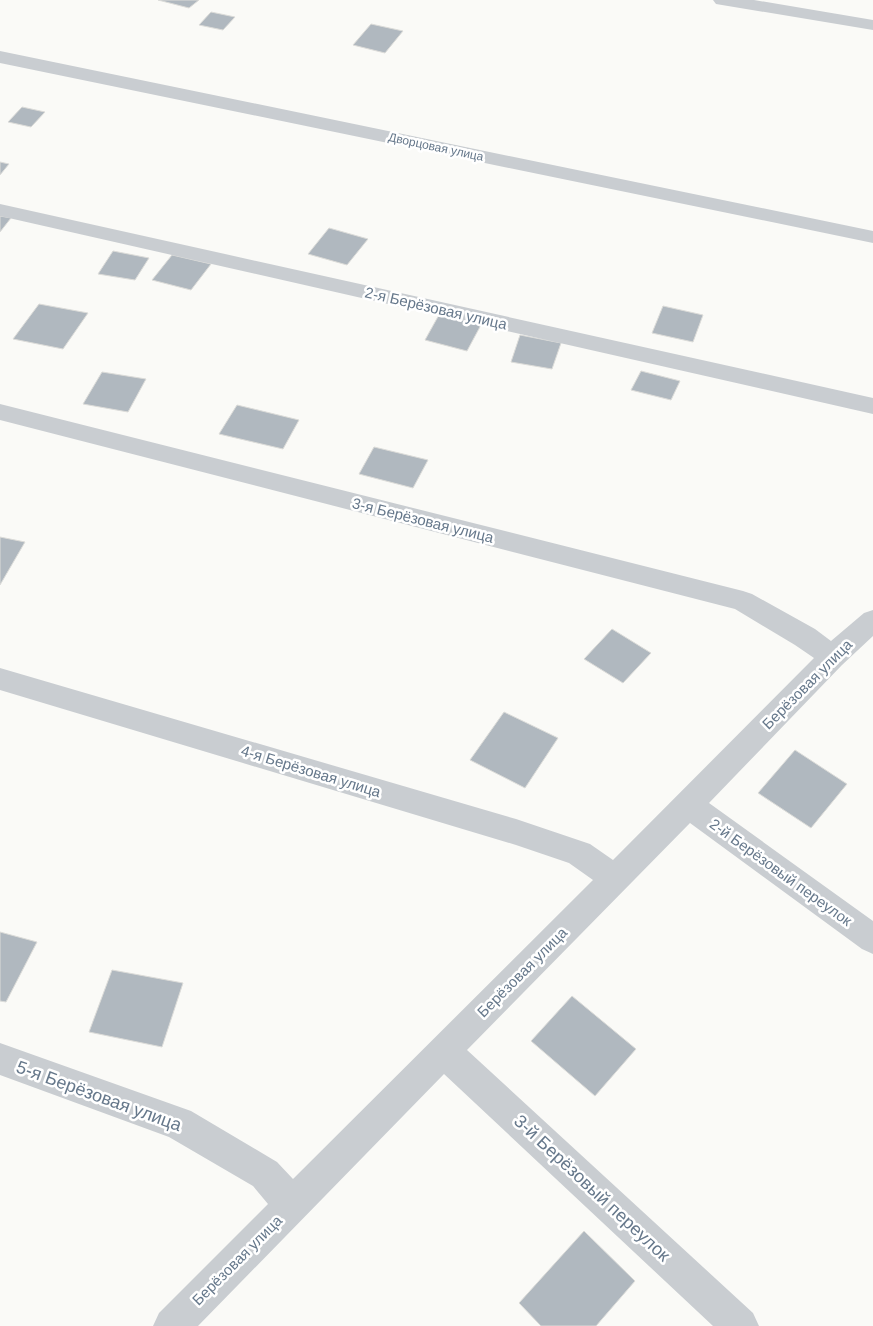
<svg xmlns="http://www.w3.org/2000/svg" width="873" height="1326" viewBox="0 0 873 1326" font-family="Helvetica,sans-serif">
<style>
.building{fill:#b0b8bf;stroke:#dcdcd9}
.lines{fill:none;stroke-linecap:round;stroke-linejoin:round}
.minor{fill:#c9cdd1;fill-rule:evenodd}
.labels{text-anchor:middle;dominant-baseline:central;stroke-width:5;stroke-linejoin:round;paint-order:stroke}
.far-street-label{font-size:12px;fill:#66788b;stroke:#fff}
.street-label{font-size:15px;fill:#66788b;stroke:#fff}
.near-street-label{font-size:18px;fill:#66788b;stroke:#fff}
</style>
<rect width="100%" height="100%" fill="#fafaf7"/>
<g class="building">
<polygon points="158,0 199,0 189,8"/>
<polygon points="211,12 235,17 223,30 199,25"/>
<polygon points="371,24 403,31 385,53 353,45"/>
<polygon points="22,107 45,112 31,127 8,122"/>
<polygon points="0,162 9,164 0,175"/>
<polygon points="0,216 11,218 0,232"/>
<polygon points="329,228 368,239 347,265 308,254"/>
<polygon points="113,251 149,258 135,280 98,274"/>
<polygon points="172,255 211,264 191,290 152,280"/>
<polygon points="39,304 88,313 63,349 13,339"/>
<polygon points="663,306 703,315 693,342 652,333"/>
<polygon points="440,313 482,323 467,351 425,340"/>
<polygon points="520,335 561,343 552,369 511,362"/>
<polygon points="641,371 680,381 671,400 631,390"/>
<polygon points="102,372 146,379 128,412 83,404"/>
<polygon points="237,405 299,420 283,449 219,434"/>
<polygon points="374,447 428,460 413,488 359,474"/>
<polygon points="0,537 25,542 0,585"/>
<polygon points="612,629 651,653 623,683 584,659"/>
<polygon points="504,712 558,738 525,788 470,760"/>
<polygon points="795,750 847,784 811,828 758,793"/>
<polygon points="0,932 37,942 6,1002 0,1001"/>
<polygon points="112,970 183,983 162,1047 89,1032"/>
<polygon points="572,996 636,1049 595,1096 531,1041"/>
<polygon points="584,1231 635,1281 596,1326 541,1326 519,1303"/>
</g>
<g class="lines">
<g class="minor">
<polygon points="713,0 754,0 873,20 873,30 722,5 716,4"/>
<polygon points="0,51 873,231 873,243 0,63"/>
<polygon points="0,204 873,398 873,414 0,216"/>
<polygon points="0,404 743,591 752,594 815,629 831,641 864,613 873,610 873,636 842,665 709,803 873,921 873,954 862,949 690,823 467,1050 753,1313 759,1326 713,1326 444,1074 198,1326 153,1326 159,1313 268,1204 253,1186 169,1137 0,1075 0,1043 191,1111 277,1162 293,1179 593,880 569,863 516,845 0,690 0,668 516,819 590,844 613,860 814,658 795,645 735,609 0,420"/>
</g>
</g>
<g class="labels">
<g class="far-street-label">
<text transform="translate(436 147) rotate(12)">Дворцовая улица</text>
</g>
<g class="street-label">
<text transform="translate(436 308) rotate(13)">2-я Берёзовая улица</text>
<text transform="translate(423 520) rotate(14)">3-я Берёзовая улица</text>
<text transform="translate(807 684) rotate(-45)">Берёзовая улица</text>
<text transform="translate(311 771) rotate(17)">4-я Берёзовая улица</text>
<text transform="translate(781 872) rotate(36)">2-й Берёзовый переулок</text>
<text transform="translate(522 972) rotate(-45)">Берёзовая улица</text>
<text transform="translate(237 1260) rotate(-45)">Берёзовая улица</text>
</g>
<g class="near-street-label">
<text transform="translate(99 1096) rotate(20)">5-я Берёзовая улица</text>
<text transform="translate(592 1188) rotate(43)">3-й Берёзовый переулок</text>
</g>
</g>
</svg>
